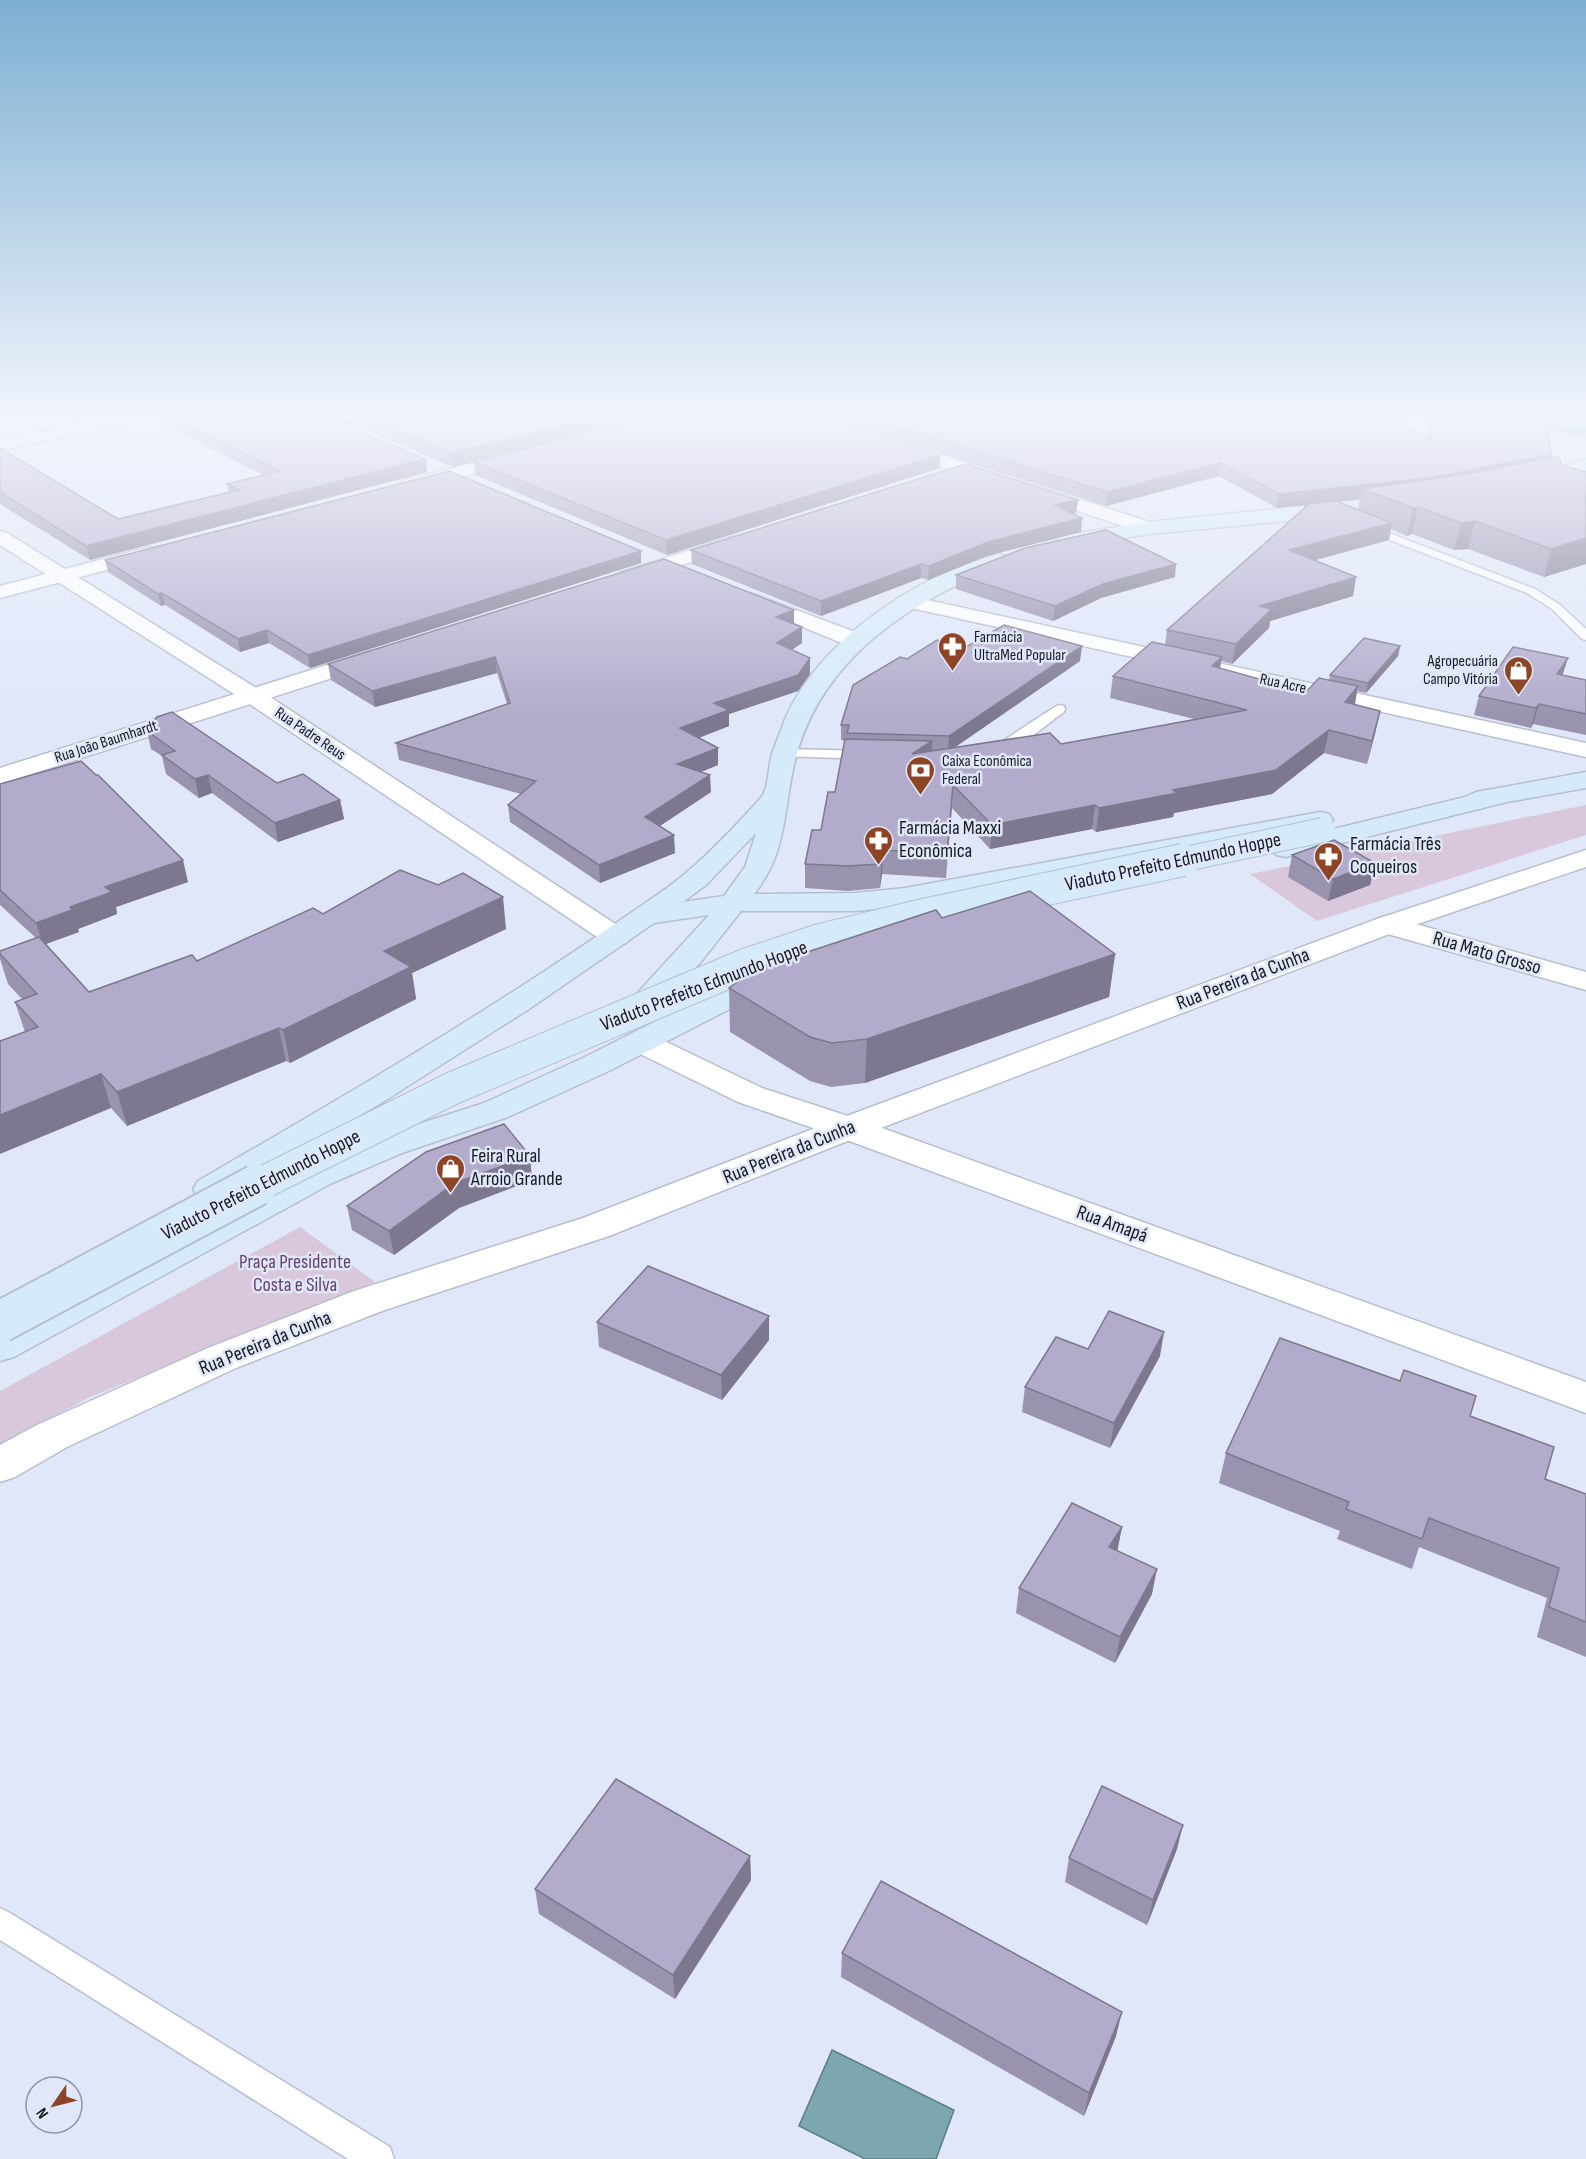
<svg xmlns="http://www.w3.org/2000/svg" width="1586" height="2159" viewBox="0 0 1586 2159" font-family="'Sofia Sans Condensed',sans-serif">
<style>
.green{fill:#d9c8db}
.water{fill:#7ca7b0;stroke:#5e7d85;stroke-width:1.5}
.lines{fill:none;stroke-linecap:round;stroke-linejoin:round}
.river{fill:#7ca7b0;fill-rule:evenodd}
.service-casing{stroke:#b7bed0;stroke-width:3}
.minor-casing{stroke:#b7bed0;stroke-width:3}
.tertiary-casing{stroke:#b7bed0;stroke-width:3}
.secondary-casing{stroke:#b7bed0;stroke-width:3}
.service{fill:#fff;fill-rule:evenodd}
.minor{fill:#fff;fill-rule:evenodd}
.tertiary{fill:#fff;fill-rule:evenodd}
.secondary{fill:#d5ebfa;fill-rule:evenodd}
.secondary-bridge-far2-casing{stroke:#b7bed0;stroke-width:26;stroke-linecap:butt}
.secondary-bridge-far1-casing{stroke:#b7bed0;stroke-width:34;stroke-linecap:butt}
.secondary-bridge-casing{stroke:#b7bed0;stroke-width:44;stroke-linecap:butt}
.secondary-bridge-far2{stroke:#d5ebfa;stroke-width:24}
.secondary-bridge-far1{stroke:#d5ebfa;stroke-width:32}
.secondary-bridge{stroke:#d5ebfa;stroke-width:40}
.wall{fill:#9993af;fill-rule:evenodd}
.shaded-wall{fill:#7d788f}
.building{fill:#b2abcc;stroke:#7d788f;stroke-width:1.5}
.labels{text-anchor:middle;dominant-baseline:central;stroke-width:5;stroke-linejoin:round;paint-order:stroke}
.far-poi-label{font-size:16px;fill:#181a21;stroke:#dfe7f9;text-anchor:start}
.far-street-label{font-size:16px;fill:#181a21;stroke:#dfe7f9}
.poi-label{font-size:20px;fill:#181a21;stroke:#dfe7f9;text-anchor:start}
.street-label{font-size:20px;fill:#181a21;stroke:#dfe7f9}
.park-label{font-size:20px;fill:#66436c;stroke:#dfe7f9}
</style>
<rect width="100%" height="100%" fill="#dfe7f9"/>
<g class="green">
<polygon points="1586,805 1586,835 1317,921 1250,874"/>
<polygon points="300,1227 375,1282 90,1397 0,1445 0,1391"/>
</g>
<polygon class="water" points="832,2050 954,2110 936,2159 865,2159 799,2126"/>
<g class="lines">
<polygon class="river" points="1524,417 1586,417 1586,439 1529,425"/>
<defs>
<g id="service">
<polygon points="1368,525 1535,589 1560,605 1586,629 1586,640 1582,639 1552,609 1527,593 1364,530 1363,528"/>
<path d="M1059,705L1064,706L1065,709L1064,712C1049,722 1011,757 993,753L991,750C995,746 1055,706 1059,705Z"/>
<polygon points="785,749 867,751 874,755 867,759 780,756 778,753 780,750"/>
<polygon points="0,1908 10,1913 390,2147 394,2159 348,2159 0,1940"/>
</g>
<g id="minor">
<polygon points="518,452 524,453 527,457 524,461 411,489 405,488 402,484 405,480"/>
<polygon points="734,536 741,538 744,542 741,546 628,582 621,580 618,576 621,572"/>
<polygon points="149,547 156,549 159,553 156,557 0,598 0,586"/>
<polygon points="751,593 863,635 866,640 863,645 855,647 847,645 744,603 741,599 744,595"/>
<polygon points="371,651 379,653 382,658 379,663 0,784 0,768"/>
<polygon points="1387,916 1586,972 1586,990 1377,931 1372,925 1377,919"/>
<polygon points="641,1032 652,1035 762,1088 860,1120 1586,1382 1586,1413 836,1136 738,1102 630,1049 625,1042 630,1035"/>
</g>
<g id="tertiary">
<polygon points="112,417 142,417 134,422 0,450 0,440"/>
<polygon points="898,441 1156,524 1159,528 1156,532 1142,532 892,450 889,446 892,442"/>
<polygon points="0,531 7,533 261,691 626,931 631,937 626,943 616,946 606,943 245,701 0,545"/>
<polygon points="909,596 1586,743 1586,757 902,606 899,602 902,598"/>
<polygon points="1586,850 1586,867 1397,931 860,1136 609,1236 382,1311 236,1368 67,1447 15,1477 0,1482 0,1445 37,1425 208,1348 354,1291 583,1218 836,1120 1377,919"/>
</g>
<g id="secondary">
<polygon points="1586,460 1586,470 1530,486 1524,485 1521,481 1524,477"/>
<polygon points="1402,496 1409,498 1411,502 1409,506 1330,517 1149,534 1066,547 1059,545 1056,541 1059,537 1066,535 1149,522"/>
<path d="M999,554L1006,556L1009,560L1006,564C911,600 818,659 794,765C783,814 787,853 754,894L856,893L905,888L1320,812L1329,814L1333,820L1329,826L905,906L856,911H741L700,963L647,1019L636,1021L625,1019L620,1012L709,915L654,923L529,1009L386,1100L224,1197L211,1201L198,1197L193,1189L198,1181C310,1116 422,1051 531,980C566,957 601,934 635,910C652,898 670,887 686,873C712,851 737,824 760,799C769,789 768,767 772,754C776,742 781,731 785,719C820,640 916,575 999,554ZM756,833L745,867L724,896L683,902L706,885Z"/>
<polygon points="1586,772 1586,788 1507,802 1286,857 1276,855 1272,849 1276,843 1465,797 1476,792"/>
<polygon points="771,969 782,972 786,978 782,984 757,995 609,1071 508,1117 402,1153 332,1183 14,1357 0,1361 0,1329 306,1167 378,1137 484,1103 585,1057 735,981"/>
</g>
</defs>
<use href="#service" class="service-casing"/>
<use href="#minor" class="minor-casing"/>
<use href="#tertiary" class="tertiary-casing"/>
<use href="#secondary" class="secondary-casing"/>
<use href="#service" class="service"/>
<use href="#minor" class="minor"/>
<use href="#tertiary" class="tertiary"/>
<use href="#secondary" class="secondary"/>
<defs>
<polyline id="secondary-bridge-far2" points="1176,861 1323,830"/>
<polyline id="secondary-bridge-far1" points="254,1187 453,1088 748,964 820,940 919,916 1183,860"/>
<polyline id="secondary-bridge" points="0,1322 257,1185"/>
</defs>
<use href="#secondary-bridge-far2" class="secondary-bridge-far2-casing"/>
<use href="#secondary-bridge-far1" class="secondary-bridge-far1-casing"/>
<use href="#secondary-bridge" class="secondary-bridge-casing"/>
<use href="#secondary-bridge-far2" class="secondary-bridge-far2"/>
<use href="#secondary-bridge-far1" class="secondary-bridge-far1"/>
<use href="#secondary-bridge" class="secondary-bridge"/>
</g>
<g class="wall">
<polygon points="161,417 326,417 425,459 427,472 90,560 0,504 0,448 118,519 229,493 227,484 263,475 163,424"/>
<polygon points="336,417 645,417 453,467"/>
<path d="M827,417H1395L1427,441L1426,417H1544L1552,457L1561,465L1586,472V564L1544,577L1468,549L1454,550L1412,534L1407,536L1391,529L1389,540L1315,560L1356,577L1353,596L1270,621L1269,628L1232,664L1221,661L1220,669L1306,692L1329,680L1330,675L1400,646L1398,656L1366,693L1357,691L1355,705L1380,711L1367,764L1324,753L1272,794L1174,813L1173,817L1096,832L1092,829L990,849L952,808L946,878L882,874L880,888L848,891L805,888V864L821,830L835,792L845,741L841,740V725L907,659L966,647L1080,661L954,748L1061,744L1194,719L1110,698L1113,676L1165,645L1167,630L1304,509L1305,505L1277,508L1219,476L1106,506ZM1360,499L1358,509L1338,501Z"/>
<polygon points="474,462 940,468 667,555 475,475"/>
<polygon points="1078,500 1076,513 1073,514 1081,532 987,556 928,580 921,578 821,616 692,564 691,550"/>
<polygon points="105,560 641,563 310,668 269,643 240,652 165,605 161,606 108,572"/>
<polygon points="956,575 1175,577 1101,598 1053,621 956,589"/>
<polygon points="794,624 802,643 792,650 810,658 810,674 798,691 729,714 729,726 699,738 718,748 718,765 701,772 711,792 660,826 675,853 600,883 510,822 508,805 521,794 399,760 396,743 507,704 497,673 375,707 331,680 328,664"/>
<polygon points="1563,675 1586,680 1586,735 1533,724 1531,728 1474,715 1479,696"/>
<polygon points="147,731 277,783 340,800 344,819 278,842 212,793 199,798 166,774 162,756 151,749"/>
<polygon points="0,784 188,882 116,907 117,914 78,929 79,932 46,944 89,992 197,961 323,914 506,929 412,973 416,999 290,1063 286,1061 127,1126 111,1108 25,1032 15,1002 22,999 8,984 0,959 0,951 36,938 0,905"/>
<polygon points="1292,855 1375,863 1370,885 1328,901 1288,877"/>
<polygon points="942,918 1115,954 1109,997 865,1083 831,1087 810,1081 730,1032 729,988"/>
<polygon points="530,1156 532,1180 459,1208 394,1255 352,1230 347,1206"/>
<polygon points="597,1322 769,1340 722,1400 599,1347"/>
<polygon points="1160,1356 1110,1448 1022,1412 1025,1387"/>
<polygon points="1470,1416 1545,1479 1586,1494 1586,1657 1537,1637 1547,1598 1419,1547 1412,1569 1337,1539 1340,1531 1219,1483 1226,1453"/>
<polygon points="1122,1527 1117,1551 1152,1594 1115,1663 1016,1613 1019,1588"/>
<polygon points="1177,1849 1147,1925 1065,1882 1069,1858"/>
<polygon points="750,1856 751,1880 675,1999 539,1914 535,1889"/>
<polygon points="842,1953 1116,2036 1084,2116 841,1977"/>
</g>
<g class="shaded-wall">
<polygon points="595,417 645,417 453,467 452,453"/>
<polygon points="1552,454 1549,467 1362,489 1360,499 1307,505 1305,504 1305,505 1277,508 1279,494"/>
<polygon points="940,455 940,468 667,555 666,540"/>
<polygon points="425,459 427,472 90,560 86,546"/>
<polygon points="1221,463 1219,476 1106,506 1107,492"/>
<polygon points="1078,500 1076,513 1054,519 1055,505"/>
<polygon points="1418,507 1412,534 1407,536 1413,508"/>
<polygon points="1082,518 1081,532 987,556 928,580 929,566 988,542"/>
<polygon points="1475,521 1468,549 1454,550 1461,523"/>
<polygon points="1392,523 1389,540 1286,568 1289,550"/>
<polygon points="1586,538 1586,564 1544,577 1551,549"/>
<polygon points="641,551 641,563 310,668 308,655"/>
<polygon points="921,564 921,578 821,616 821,601"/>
<polygon points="1176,564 1175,577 1101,598 1053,621 1055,606 1103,584"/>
<polygon points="1356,577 1353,596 1270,621 1269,628 1232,664 1236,644 1260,606"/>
<polygon points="162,593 165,605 161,606 158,594"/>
<polygon points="794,610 794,626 776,617"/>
<polygon points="802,627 802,643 777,659 777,643"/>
<polygon points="267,630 269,643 240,652 238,639"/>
<polygon points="1082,646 1080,661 948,752 949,736"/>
<polygon points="1400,646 1398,656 1366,693 1368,683"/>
<polygon points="495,657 497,673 375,707 372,691"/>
<polygon points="1222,657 1218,678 1212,666"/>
<polygon points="810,658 810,674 798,691 729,714 729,726 680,745 680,728 714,703"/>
<polygon points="1568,658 1562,677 1557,674"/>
<polygon points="1358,686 1354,708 1345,702"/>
<polygon points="1539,704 1533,724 1531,728 1536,708"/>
<polygon points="1380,711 1375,734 1367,764 1372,741"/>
<polygon points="1329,730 1324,753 1272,794 1174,813 1173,817 1096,832 1099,808 1173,790"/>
<polygon points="932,741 931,764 912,754"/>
<polygon points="718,748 718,765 678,781 677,764"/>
<polygon points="208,775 212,793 199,798 195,779"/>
<polygon points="710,775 711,792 646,835 645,817"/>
<polygon points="340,800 344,819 278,842 275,823"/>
<polygon points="1095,805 1092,829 990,849 992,825"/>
<polygon points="674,835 675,853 600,883 599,865"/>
<polygon points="883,850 882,874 880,888 881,864"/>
<polygon points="183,860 188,882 116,907 117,914 78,929 79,932 43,945 36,923 70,907 105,887"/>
<polygon points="1375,863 1370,885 1328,901 1333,879"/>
<polygon points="503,897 506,929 412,973 416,999 290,1063 283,1030 384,951"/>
<polygon points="1115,954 1109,997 865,1083 867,1039"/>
<polygon points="279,1028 286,1061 127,1126 117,1092"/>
<polygon points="101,1074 111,1108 0,1154 0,1115"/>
<polygon points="530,1156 532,1180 459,1208 394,1255 389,1231 455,1183"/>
<polygon points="769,1316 769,1340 722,1400 721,1375"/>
<polygon points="1164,1332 1160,1356 1110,1448 1114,1423"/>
<polygon points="1122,1527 1117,1552 1109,1547"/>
<polygon points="1157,1569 1152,1594 1115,1663 1120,1637"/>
<polygon points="1183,1825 1177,1849 1147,1925 1153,1900"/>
<polygon points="750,1856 751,1880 675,1999 673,1975"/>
<polygon points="1122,2012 1116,2036 1084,2116 1089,2093"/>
</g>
<g class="building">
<polygon points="171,417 326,417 425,459 86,546 0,492 0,448 118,519 239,490 227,484 280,471"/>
<polygon points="364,417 595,417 452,453"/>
<polygon points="649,417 821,417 940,455 666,540 474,462"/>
<polygon points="868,417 1395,417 1431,443 1430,417 1544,417 1552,454 1430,478 1279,494 1221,463 1107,492"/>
<polygon points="1559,456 1561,465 1586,472 1586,538 1551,549 1475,521 1461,523 1418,507 1413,508 1362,489 1466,474"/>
<polygon points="966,464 1078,500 1055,505 1082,518 988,542 929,566 921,564 821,601 691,550"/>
<polygon points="449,471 641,551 308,655 267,630 238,639 162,593 158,594 105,560"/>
<polygon points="1336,501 1392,523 1289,550 1356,577 1260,606 1272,609 1236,644 1167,630 1308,505 1305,504"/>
<polygon points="1106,530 1176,564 1103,584 1055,606 956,575 1025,548"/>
<polygon points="664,559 794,610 776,617 802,627 777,643 810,658 798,675 714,703 729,710 680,728 718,748 677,764 710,775 645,817 674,835 599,865 508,805 536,781 396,743 510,703 495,657 372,691 328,664"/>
<polygon points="1004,625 1082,646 949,736 847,733 849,725 841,725 853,685 900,657 907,659 937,640 966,647"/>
<polygon points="1364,638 1400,646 1368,683 1330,675"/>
<polygon points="1152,642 1222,657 1212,666 1306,692 1319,678 1358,686 1345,702 1380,711 1372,741 1329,730 1276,770 1173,790 1177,793 1099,808 1095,805 992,825 953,785 947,854 883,850 881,864 848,866 805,864 812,830 821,830 828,792 835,792 845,739 932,741 912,754 1050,733 1061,744 1247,710 1113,676"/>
<polygon points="1513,647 1568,658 1557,674 1586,680 1586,714 1539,704 1536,708 1479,696"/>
<polygon points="172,712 277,783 303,774 340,800 275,823 208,775 195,779 162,755 175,751 147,731 157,717"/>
<polygon points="81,761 96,775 98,775 183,860 105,887 112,892 70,907 72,910 36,923 0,890 0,784"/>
<polygon points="1334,840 1375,863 1333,879 1292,855"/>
<polygon points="400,870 438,885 463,873 503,897 384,951 411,967 283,1030 279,1028 117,1092 101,1074 0,1115 0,1041 38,1027 15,1002 37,994 0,954 0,951 39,937 89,992 192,955 197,961 313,908 323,914"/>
<polygon points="1030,891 1115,954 867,1039 832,1043 810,1037 729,988 757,968 795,956 936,910 942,918"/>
<polygon points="504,1124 530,1156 455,1183 389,1231 347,1206 426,1152"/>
<polygon points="648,1266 769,1316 721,1375 597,1322"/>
<polygon points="1109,1311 1164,1332 1114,1423 1025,1387 1056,1337 1088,1349"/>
<polygon points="1280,1338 1400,1381 1404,1370 1476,1396 1470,1416 1554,1447 1545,1479 1586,1494 1586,1622 1549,1607 1559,1568 1429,1518 1422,1539 1346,1509 1349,1502 1226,1453"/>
<polygon points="1072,1503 1122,1527 1109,1547 1157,1569 1120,1637 1019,1588"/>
<polygon points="616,1779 750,1856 673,1975 535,1889"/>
<polygon points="1102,1786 1183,1825 1153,1900 1069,1858"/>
<polygon points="881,1881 1122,2012 1089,2093 842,1953"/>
</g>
<linearGradient id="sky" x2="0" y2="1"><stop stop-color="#7dafd2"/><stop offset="0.58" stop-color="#f1f4fc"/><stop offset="1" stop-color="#f1f4fc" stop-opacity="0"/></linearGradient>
<rect width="1586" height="719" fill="url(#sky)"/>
<defs>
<symbol id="pharmacy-pin" viewBox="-11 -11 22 30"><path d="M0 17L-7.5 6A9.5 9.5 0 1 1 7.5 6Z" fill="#8d4525" stroke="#dfe7f9"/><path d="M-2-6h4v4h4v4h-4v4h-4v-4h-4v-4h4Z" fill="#fff"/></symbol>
<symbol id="shop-pin" viewBox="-11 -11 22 30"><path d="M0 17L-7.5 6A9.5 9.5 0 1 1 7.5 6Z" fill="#8d4525" stroke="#dfe7f9"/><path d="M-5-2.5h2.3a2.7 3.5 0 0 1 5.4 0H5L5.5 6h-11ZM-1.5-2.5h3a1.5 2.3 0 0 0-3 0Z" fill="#fff"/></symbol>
<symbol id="bank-pin" viewBox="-11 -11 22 30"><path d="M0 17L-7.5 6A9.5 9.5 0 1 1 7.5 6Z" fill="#8d4525" stroke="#dfe7f9"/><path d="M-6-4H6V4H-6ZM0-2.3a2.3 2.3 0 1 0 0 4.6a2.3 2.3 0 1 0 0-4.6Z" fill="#fff"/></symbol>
</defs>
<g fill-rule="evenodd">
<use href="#pharmacy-pin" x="936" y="630" width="33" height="45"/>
<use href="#shop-pin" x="1502" y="654" width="33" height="45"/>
<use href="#bank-pin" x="904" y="754" width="33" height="45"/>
<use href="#pharmacy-pin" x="862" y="824" width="33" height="45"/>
<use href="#pharmacy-pin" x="1312" y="840" width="33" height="45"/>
<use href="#shop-pin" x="434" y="1152" width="33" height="45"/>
</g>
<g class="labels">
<g class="far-poi-label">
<text x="974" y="637">Farmácia<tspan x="974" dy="18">UltraMed Popular</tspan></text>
<text x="1498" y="661" text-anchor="end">Agropecuária<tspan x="1498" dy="18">Campo Vitória</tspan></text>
<text x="942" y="761">Caixa Econômica<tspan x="942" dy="18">Federal</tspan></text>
</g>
<g class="far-street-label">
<text transform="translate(1283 684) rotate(12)">Rua Acre</text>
<text transform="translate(310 734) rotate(34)">Rua Padre Reus</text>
<text transform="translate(106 742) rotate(-18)">Rua João Baumhardt</text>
</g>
<g class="poi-label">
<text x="899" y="828">Farmácia Maxxi<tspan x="899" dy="23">Econômica</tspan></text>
<text x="1350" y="844">Farmácia Três<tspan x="1350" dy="23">Coqueiros</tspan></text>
<text x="471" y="1156">Feira Rural<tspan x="471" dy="23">Arroio Grande</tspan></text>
</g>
<g class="street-label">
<text transform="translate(1173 862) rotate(-12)">Viaduto Prefeito Edmundo Hoppe</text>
<text transform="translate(1487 953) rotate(16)">Rua Mato Grosso</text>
<text transform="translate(1243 979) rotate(-21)">Rua Pereira da Cunha</text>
<text transform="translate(704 986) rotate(-21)">Viaduto Prefeito Edmundo Hoppe</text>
<text transform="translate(789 1152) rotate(-22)">Rua Pereira da Cunha</text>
<text transform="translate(261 1185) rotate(-27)">Viaduto Prefeito Edmundo Hoppe</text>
<text transform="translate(1112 1224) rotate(20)">Rua Amapá</text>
<text transform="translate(265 1343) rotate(-22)">Rua Pereira da Cunha</text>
</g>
<g class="park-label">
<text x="295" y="1262">Praça Presidente<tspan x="295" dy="23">Costa e Silva</tspan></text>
</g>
</g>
<g transform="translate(54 2105) rotate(235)"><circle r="28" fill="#dfe7f9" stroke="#8f95a3" stroke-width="1.5"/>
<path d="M0-4.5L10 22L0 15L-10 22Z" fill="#8d4525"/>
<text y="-9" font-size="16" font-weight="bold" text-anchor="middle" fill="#181a21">N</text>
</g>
</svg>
